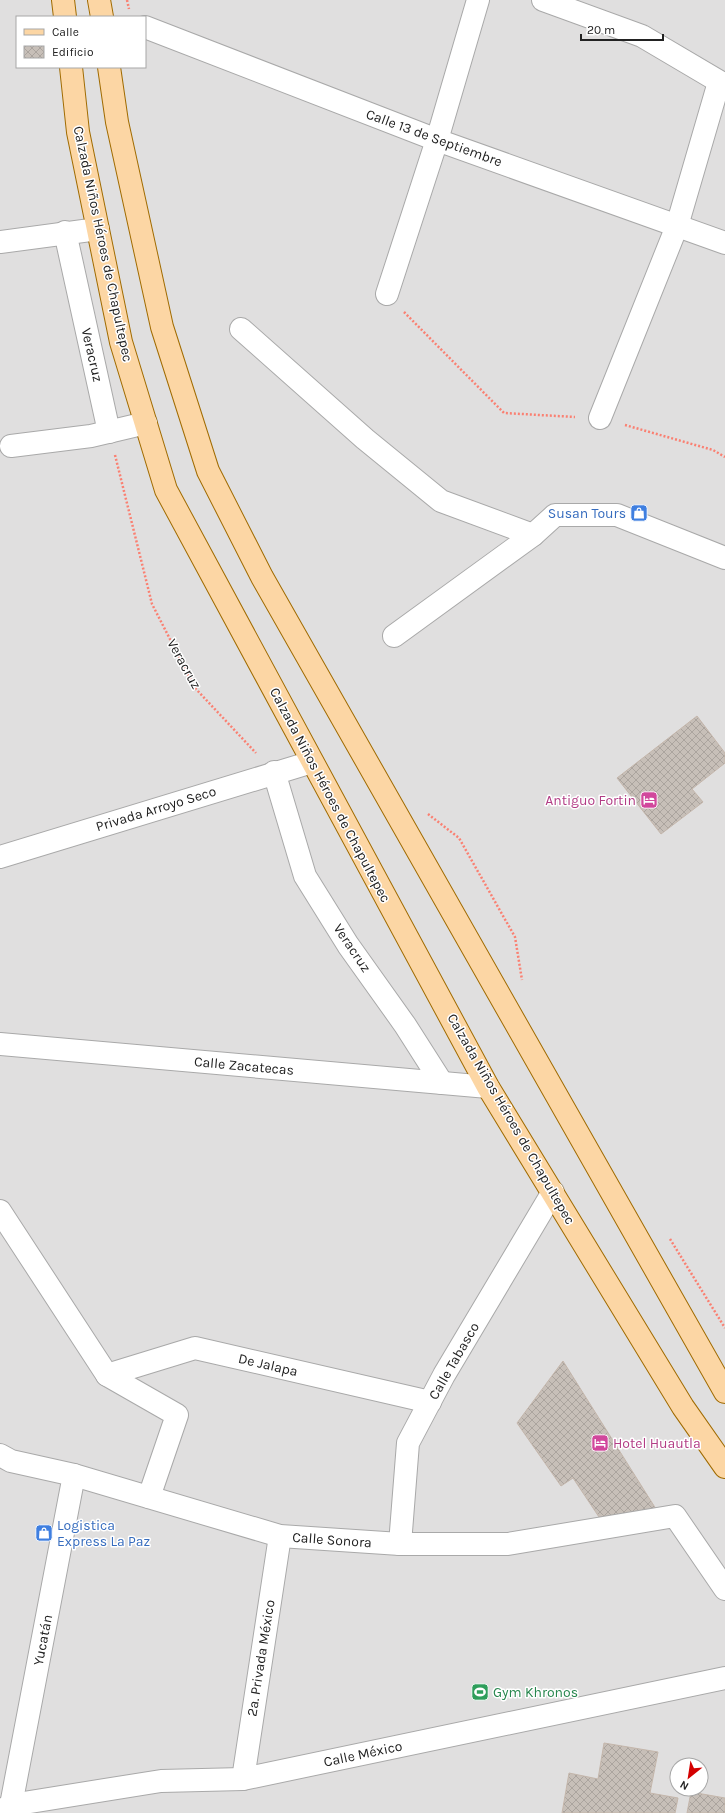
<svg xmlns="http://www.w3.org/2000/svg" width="725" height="1813" viewBox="0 0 725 1813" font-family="Karla,sans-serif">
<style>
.residential{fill:#e0dfdf;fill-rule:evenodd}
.building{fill:url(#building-cross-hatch);stroke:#c4b6ab}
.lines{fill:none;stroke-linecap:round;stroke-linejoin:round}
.minor-casing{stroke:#a9a9a9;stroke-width:24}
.primary-casing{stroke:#a06b00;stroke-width:24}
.path{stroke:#fa8072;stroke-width:2.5;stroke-dasharray:2 2;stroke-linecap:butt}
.minor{stroke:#fff;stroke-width:22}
.primary{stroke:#fcd6a4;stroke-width:22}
.labels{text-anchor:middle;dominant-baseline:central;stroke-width:3;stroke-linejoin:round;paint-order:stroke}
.street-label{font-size:14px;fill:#222;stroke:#fff}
.shop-label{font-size:14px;fill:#366cbe;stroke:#fff;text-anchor:end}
.hotel-label{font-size:14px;fill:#b23c85;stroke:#fff;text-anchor:end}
.leisure-label{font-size:14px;fill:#27864d;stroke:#fff;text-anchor:start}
</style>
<defs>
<pattern id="building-cross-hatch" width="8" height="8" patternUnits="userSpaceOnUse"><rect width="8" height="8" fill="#c7bfb8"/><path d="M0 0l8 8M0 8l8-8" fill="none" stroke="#aba49e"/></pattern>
</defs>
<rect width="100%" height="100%" fill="#f2efe9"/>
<path class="residential" d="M0,0H725V1813H0ZM17,17H145V67H17ZM677,1765H701V1789H677Z"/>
<g class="building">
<polygon points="697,716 725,753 725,763 692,789 703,802 661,834 617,778"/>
<polygon points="563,1361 656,1509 599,1517 573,1478 561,1486 517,1423"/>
<polygon points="604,1743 658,1752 650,1793 678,1798 675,1813 562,1813 569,1773 598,1779"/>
<polygon points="691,1792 725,1798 725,1813 687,1813"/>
</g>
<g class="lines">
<defs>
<g id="minor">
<polyline points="543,0 642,36 725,85"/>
<polyline points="145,27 437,140 725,243"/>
<polyline points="65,232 109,432"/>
<polyline points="0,242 98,229"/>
<polyline points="387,294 437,140 478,0"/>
<polyline points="241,329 365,439 441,501 533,535"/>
<polyline points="600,418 677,226 719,82"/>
<polyline points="11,446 91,436 146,423"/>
<polyline points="394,636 533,535 555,515 617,515 725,558"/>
<polyline points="274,772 305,876 348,945 405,1025 442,1083"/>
<polyline points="0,857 312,762"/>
<polyline points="0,1044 488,1087"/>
<polyline points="0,1211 107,1375 177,1415 149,1497"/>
<polyline points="107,1375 195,1348 430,1402"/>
<polyline points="0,1455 11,1461 74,1475 280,1536 400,1544 508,1544 675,1516 725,1589"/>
<polyline points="400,1544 408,1443 444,1375 553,1192"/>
<polyline points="243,1779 280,1536"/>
<polyline points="11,1805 74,1475"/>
<polyline points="0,1811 11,1805 161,1781 243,1779 725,1678"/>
</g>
<g id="primary">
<polyline points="63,0 65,17"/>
<polyline points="99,0 102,17"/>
<polyline points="71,67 78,132 121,342 166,490 488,1087 683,1407 725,1467"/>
<polyline points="109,67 117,122 162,327 208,471 262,577 725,1392"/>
</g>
</defs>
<use href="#minor" class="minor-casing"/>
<use href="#primary" class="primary-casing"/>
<g class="path">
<polyline points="127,0 129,9"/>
<polyline points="404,312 504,413 575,417"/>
<polyline points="625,425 713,450 725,457"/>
<polyline points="115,455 152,604 195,688 256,753"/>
<polyline points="428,814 459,838 515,937 522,980"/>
<polyline points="670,1239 725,1328"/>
</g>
<use href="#minor" class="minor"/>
<use href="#primary" class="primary"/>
</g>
<defs>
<symbol id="shop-square" viewBox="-11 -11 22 22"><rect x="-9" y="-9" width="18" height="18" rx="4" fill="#3f7fe0" stroke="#fff"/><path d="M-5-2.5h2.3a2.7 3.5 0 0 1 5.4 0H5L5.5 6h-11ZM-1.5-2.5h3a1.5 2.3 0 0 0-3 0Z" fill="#fff"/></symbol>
<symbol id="hotel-square" viewBox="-11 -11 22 22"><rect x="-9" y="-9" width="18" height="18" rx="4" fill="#d1479c" stroke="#fff"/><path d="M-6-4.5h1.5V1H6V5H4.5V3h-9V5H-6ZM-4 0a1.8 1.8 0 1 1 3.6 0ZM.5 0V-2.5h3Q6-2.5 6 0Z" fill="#fff"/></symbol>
<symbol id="stadium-square" viewBox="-11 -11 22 22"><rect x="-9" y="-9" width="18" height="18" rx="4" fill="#2e9e5b" stroke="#fff"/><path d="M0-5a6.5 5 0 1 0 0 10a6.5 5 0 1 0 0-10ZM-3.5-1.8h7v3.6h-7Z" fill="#fff"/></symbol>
</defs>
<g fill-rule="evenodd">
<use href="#shop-square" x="629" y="503" width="20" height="20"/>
<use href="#hotel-square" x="639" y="790" width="20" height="20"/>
<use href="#hotel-square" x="590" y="1433" width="20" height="20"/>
<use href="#shop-square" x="34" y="1523" width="20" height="20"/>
<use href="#stadium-square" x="470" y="1682" width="20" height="20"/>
</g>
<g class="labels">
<g class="street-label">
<text transform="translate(434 138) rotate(20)">Calle 13 de Septiembre</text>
<text transform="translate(103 244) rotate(78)">Calzada Niños Héroes de Chapultepec</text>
<text transform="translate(92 355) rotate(77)">Veracruz</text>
<text transform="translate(184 664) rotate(61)">Veracruz</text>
<text transform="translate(330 795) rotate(62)">Calzada Niños Héroes de Chapultepec</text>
<text transform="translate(156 809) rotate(-17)">Privada Arroyo Seco</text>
<text transform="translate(352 948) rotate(56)">Veracruz</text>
<text transform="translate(244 1066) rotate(5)">Calle Zacatecas</text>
<text transform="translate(511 1119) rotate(60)">Calzada Niños Héroes de Chapultepec</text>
<text transform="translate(454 1361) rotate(-60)">Calle Tabasco</text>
<text transform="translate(268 1365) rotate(13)">De Jalapa</text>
<text transform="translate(332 1540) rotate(4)">Calle Sonora</text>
<text transform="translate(43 1640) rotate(-79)">Yucatán</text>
<text transform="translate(261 1658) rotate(-81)">2a. Privada México</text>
<text transform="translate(363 1754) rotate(-12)">Calle México</text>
</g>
<g class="shop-label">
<text x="626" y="513">Susan Tours</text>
<text x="57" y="1525" text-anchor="start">Logistica<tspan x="57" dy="16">Express La Paz</tspan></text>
</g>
<g class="hotel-label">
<text x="636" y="800">Antiguo Fortin</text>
<text x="613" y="1443" text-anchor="start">Hotel Huautla</text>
</g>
<g class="leisure-label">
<text x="493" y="1692">Gym Khronos</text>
</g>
</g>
<rect x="16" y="16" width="130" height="52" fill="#ffffff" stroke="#a7a7a7"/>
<rect x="24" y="29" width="20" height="6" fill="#fcd6a4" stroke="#a7a7a7"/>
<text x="52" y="36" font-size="12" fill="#222222">Calle</text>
<rect x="24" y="46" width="20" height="12" fill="url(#building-cross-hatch)" stroke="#a7a7a7"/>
<text x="52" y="56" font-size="12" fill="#222222">Edificio</text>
<g transform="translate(689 1777) rotate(210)"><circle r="19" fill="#ffffff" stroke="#a7a7a7"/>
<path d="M0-3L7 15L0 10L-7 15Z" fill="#d40000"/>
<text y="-6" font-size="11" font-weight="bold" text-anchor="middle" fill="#222222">N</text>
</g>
<path d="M581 34v6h82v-6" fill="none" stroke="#222222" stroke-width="2"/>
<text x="587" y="34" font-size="12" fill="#222222" stroke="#ffffff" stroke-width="3" paint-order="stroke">20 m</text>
</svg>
